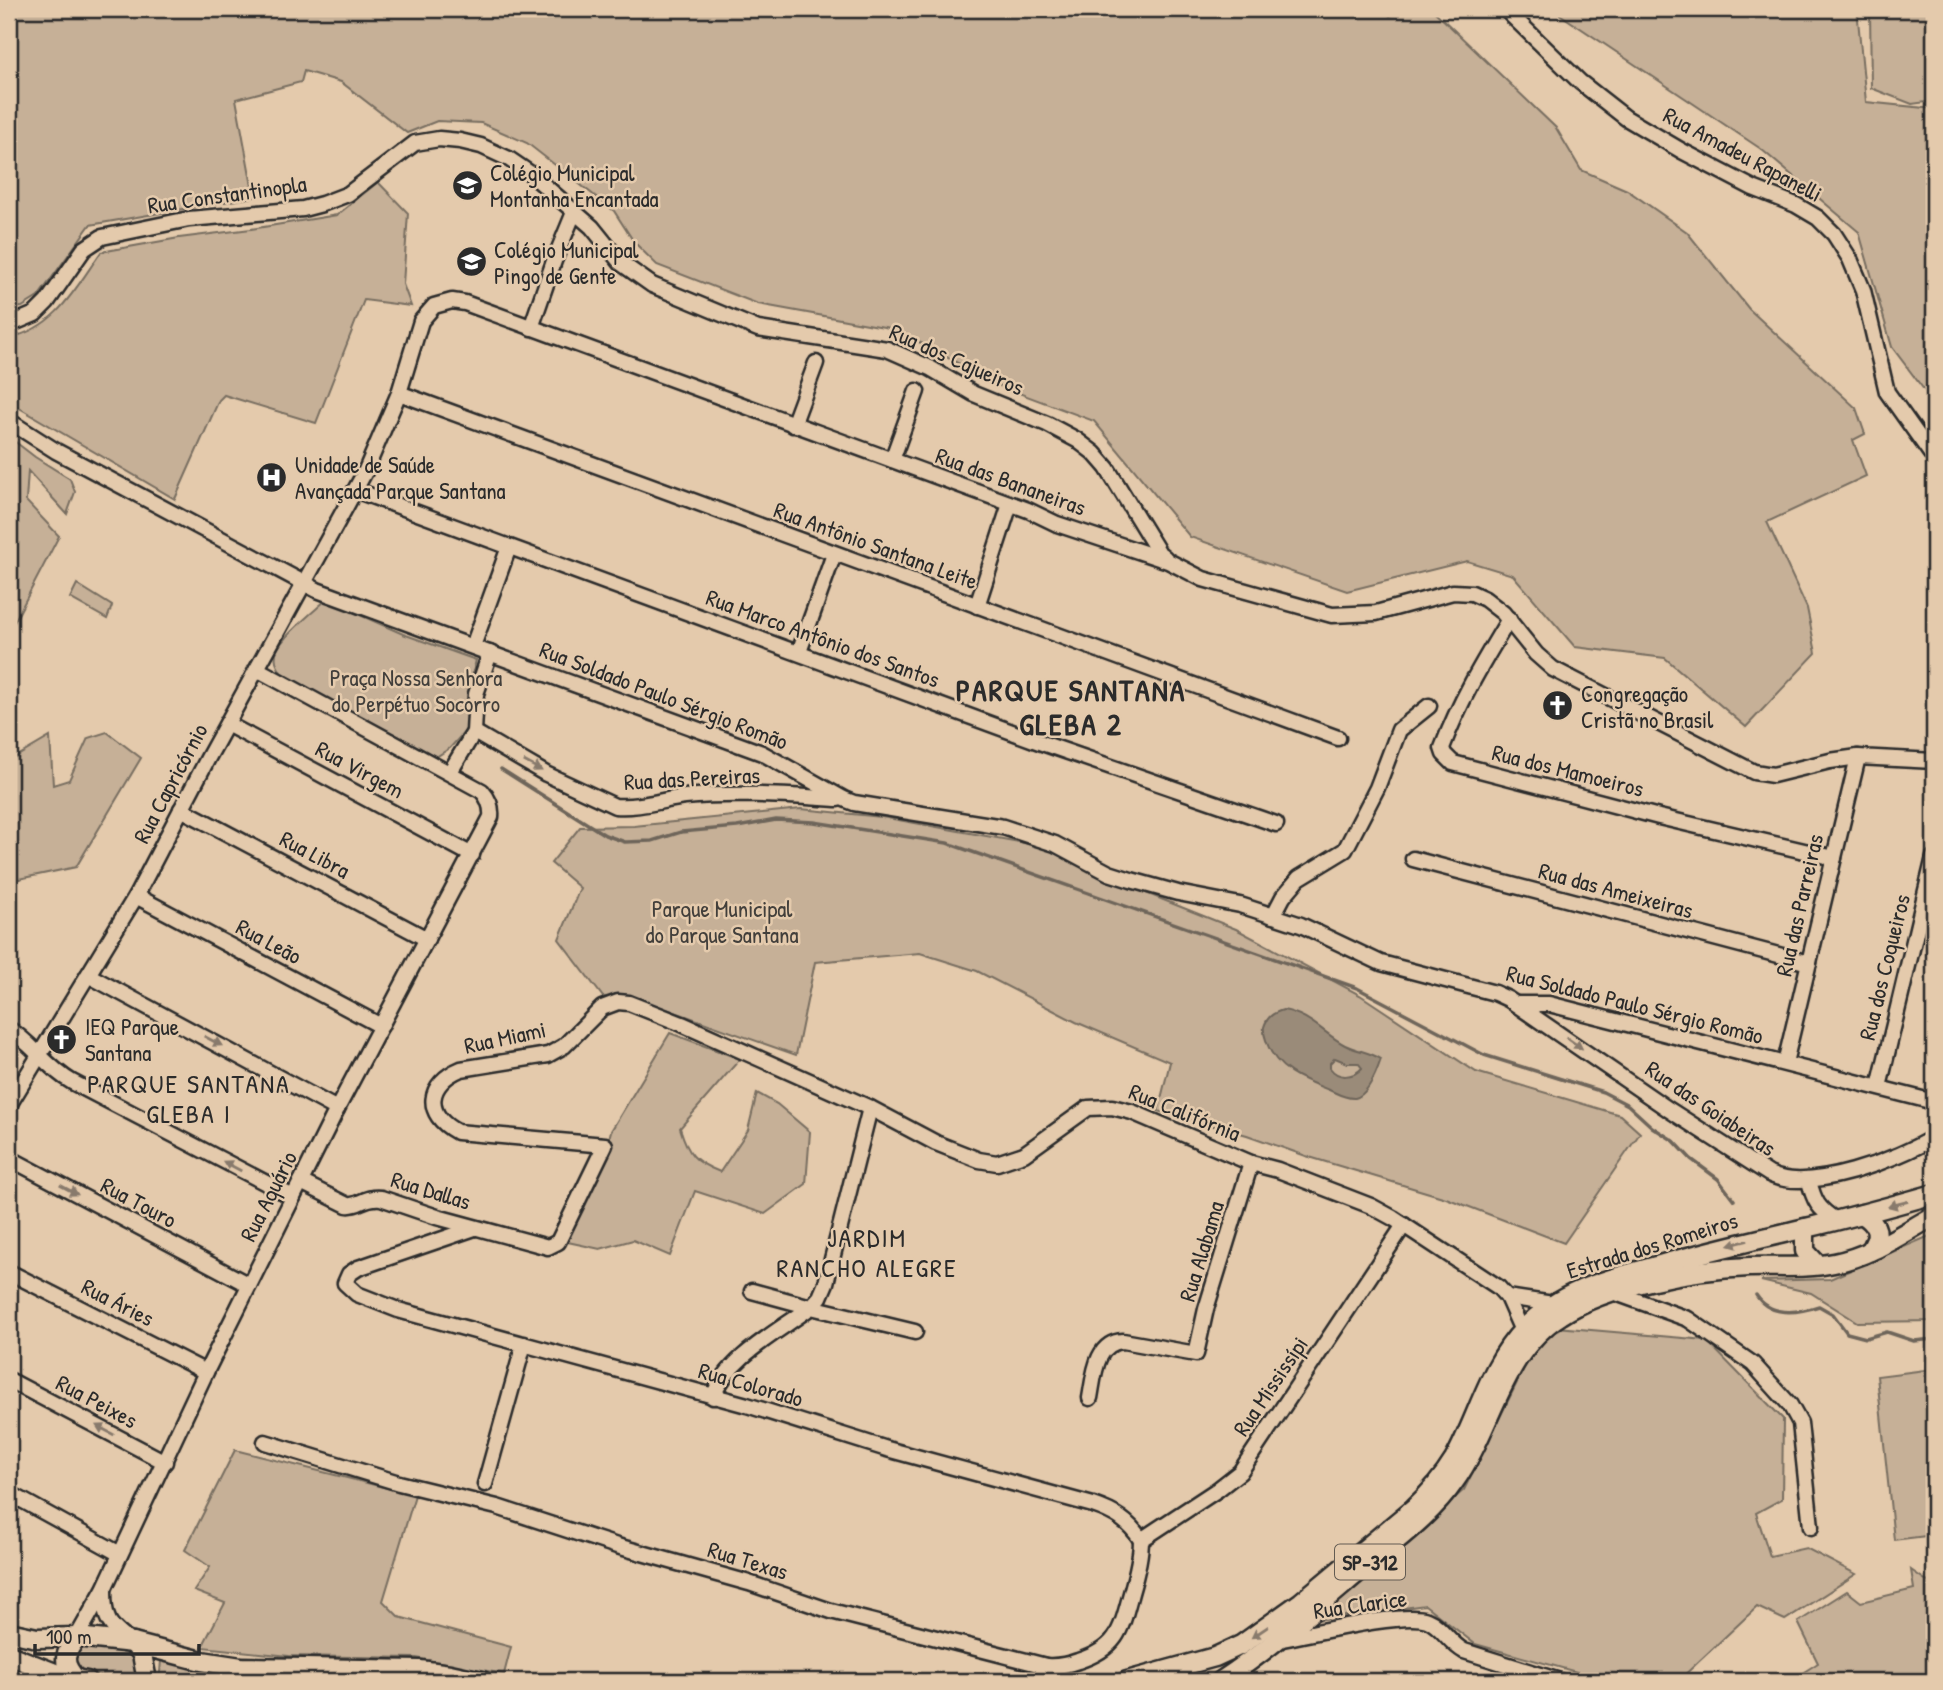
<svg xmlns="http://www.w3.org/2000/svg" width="1943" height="1690" viewBox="0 0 1943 1690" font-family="'Patrick Hand',sans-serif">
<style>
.green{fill:#c6b097;stroke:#786e61;stroke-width:2}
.water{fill:#9a8b79;stroke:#6e655a;stroke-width:2;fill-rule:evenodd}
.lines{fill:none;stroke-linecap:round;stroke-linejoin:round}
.stream{stroke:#6e655a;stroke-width:3.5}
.minor-casing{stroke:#2b2b2b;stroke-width:19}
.major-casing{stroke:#2b2b2b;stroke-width:23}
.minor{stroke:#e4caac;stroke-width:14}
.major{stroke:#e4caac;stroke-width:18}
.oneway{fill:#887a6c}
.labels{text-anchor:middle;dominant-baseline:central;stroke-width:5;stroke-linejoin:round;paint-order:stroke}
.shield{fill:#e4caac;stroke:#625b52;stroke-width:2}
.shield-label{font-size:21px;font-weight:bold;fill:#2b2b2b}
.street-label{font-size:23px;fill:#2b2b2b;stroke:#e4caac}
.poi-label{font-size:23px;fill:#2b2b2b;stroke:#e4caac;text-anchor:start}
.park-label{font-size:23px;fill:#423f3b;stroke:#e4caac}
.quarter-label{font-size:26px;letter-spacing:2px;fill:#2b2b2b;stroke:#e4caac}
.district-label{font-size:30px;font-weight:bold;letter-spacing:2px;fill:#2b2b2b;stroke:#e4caac}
</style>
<rect width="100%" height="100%" fill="#e4caac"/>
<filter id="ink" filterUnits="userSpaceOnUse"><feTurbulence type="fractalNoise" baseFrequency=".0143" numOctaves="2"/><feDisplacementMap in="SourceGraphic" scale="14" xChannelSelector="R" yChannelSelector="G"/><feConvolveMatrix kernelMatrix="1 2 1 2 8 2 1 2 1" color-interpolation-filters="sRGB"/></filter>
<g filter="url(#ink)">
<g class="green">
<polygon points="9,9 1381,9 1390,16 1410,9 1432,9 1556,128 1581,170 1627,190 1687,232 1749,309 1856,408 1865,434 1853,440 1866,476 1767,522 1807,608 1816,653 1746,727 1665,658 1575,647 1513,575 1467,561 1347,591 1190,537 1094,421 1000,386 895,329 758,304 657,265 634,242 614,211 527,143 481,123 437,121 407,133 341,82 304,71 301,82 236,99 254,197 90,225 38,297 22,307 9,308"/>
<polygon points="1552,9 1857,9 1866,102 1934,109 1934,403 1892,347 1859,232 1761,149"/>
<polygon points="1870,9 1934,9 1934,101 1912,104 1871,88"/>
<path d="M378,182L408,213L403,284L411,306L364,300L316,423L224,395L219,400L175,499L16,406L9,398V338C56,328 75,289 101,252L179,238L251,229L337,215Z"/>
<polygon points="9,437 35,457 70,479 75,492 67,514 28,471 26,501 59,536 9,632"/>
<polygon points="77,584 112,606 107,619 70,598"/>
<path d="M326,600L403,634L476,660L468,693L467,729L450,748L436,757L282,674C278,667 274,662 276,653C280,638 313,612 326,600Z"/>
<polygon points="107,732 141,758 76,867 9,881 9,761 50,737 53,785 69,780 88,738"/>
<polygon points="801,809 882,817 1052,848 1136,889 1236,929 1360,995 1476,1072 1620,1115 1640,1133 1564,1243 1446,1198 1306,1156 1247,1135 1158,1111 1170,1062 1076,1022 977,971 920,953 815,962 796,1055 630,996 603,997 559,939 580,888 551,863 580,827 634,826"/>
<path d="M670,1033L740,1059L680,1128C688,1154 694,1162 720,1172L748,1130L757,1093L777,1104L810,1132L806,1184L765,1214L695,1191L670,1256L633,1240L600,1249L563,1241L604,1158L611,1131Z"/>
<polygon points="1934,1234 1934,1321 1857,1322 1811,1293 1761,1281 1830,1279"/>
<polygon points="1545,1326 1706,1340 1783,1419 1782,1499 1756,1513 1770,1556 1806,1548 1856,1574 1785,1620 1757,1607 1678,1681 1609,1681 1475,1644 1425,1605 1316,1620 1464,1490"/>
<polygon points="1934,1369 1934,1535 1894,1540 1877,1376"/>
<polygon points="235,1450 415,1495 383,1601 399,1617 511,1647 504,1674 416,1658 289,1656 202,1647 225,1603 194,1591 210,1567 185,1550"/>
<polygon points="1911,1570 1934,1586 1934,1681 1790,1681 1818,1663 1798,1622 1847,1591 1861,1602 1914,1589"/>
<path d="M88,1647C105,1649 124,1649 137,1661L138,1669L135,1675C119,1679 57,1677 79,1649Z"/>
<polygon points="9,1659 58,1681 15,1681 9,1678"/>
<polygon points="161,1660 227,1675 157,1679 160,1673"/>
</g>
<path class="water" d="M1283,1010C1309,1014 1324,1034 1345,1045C1357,1051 1370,1052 1381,1059C1377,1071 1368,1095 1355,1098C1346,1099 1336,1093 1329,1090C1303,1080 1277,1071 1267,1043C1265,1037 1263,1033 1264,1027C1267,1017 1273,1013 1283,1010ZM1335,1058L1347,1063H1358L1362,1068C1353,1078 1338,1079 1330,1068V1063Z"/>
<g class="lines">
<g class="stream">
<polyline points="501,769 605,835 625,842 652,841 681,832 737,827 776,820 814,822 947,843 1357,988 1484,1055 1603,1092 1628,1105 1652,1127 1674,1141 1691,1159 1718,1179 1734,1200"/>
<path d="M1756,1295C1770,1317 1798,1313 1819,1306L1833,1314L1847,1333L1866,1338L1887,1332L1914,1341L1934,1339"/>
</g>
<defs>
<g id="minor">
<polyline points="1505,9 1580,82 1626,118 1682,151 1753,188 1796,205 1818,218 1834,234 1850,259 1863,290 1887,392 1934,458"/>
<polyline points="9,325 35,314 47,302 84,249 102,237 189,219 303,209 322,204 348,194 415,143 439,139 460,141 481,146 509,159 531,174 592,227 621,263 652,285 758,329 887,349 930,368 974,394 1047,424 1077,440 1094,453 1107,468 1159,553 1165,558"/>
<polyline points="531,328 554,261 575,210"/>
<polyline points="399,393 1338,738"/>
<path d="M9,421L56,451L317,590L762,753L844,799L854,803L1003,827L1055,844L1109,873L1131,880L1178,893L1240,905L1301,925L1381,963L1495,993L1508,999L1668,1109L1769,1174C1808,1194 1899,1159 1934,1137"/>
<polyline points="793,425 816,363"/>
<polyline points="892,460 917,391"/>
<polyline points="355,490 1042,743 1276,824"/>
<polyline points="977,606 1010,504"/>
<path d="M1509,619C1482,664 1461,698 1442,748L1444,754L1453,763L1659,817L1834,858"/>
<polyline points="473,646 509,547"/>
<polyline points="799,652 834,554"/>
<polyline points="227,724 472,855"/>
<path d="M474,732L546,774L615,806C639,808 662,800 685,797C735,792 788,796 838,799"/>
<polyline points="450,772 474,732 476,694 490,653"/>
<polyline points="181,809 427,939"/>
<polyline points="1413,859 1809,963"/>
<polyline points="136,896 381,1026"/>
<polyline points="1273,916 1283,897 1299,878 1345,850 1377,788 1399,730 1429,706"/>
<polyline points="88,975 337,1109"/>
<polyline points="1518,1004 1549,1004 1934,1102"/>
<path d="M9,1029C33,1044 46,1067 72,1082L293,1197"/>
<polyline points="1785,1063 1858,757"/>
<polyline points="1879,1087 1934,857"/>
<polyline points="9,1105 136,896 208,758 366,470 399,393 421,321 434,306 452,301 465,303 1028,510 1057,524 1168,561 1203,579 1332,615 1376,613 1453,592 1472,593 1485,599 1503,613 1536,654 1553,669 1754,772 1773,775 1830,761 1858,757 1934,761"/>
<polyline points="9,1158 249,1285"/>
<path d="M1809,1181C1814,1201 1818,1209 1836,1220"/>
<path d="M301,1182L347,1205C359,1207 363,1196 381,1198L437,1217L548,1247L558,1242L605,1145L457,1132C423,1114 427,1083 461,1069L548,1055L564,1046L602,1008L618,1002L629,1003L682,1024L870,1108L936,1143L979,1160L997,1163L1024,1154L1088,1108L1112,1107L1132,1112L1251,1163L1278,1170L1371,1206L1393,1218L1498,1287L1507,1297L1522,1331"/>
<path d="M475,1228L358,1268L349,1274L345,1283L357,1294L398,1310L747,1405L887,1449L1093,1505C1114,1512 1129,1521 1141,1540"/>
<polyline points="9,1272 206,1372"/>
<polyline points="752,1291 811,1307 915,1332"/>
<polyline points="1613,1292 1688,1319 1753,1364 1790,1405 1800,1423 1811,1527"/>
<polyline points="1507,1297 1553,1304"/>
<polyline points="9,1380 165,1462"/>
<path d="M713,1397C728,1357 778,1332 811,1307L820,1297L826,1283L870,1108"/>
<path d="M1090,1398C1094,1377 1095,1342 1123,1341L1196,1354L1206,1309L1251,1163"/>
<path d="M265,1442L399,1483L497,1507L617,1546L749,1583L831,1611L1046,1666C1058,1667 1067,1665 1078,1661C1118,1648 1121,1630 1131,1593C1136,1576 1141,1558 1141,1540"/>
<polyline points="485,1484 524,1344"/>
<polyline points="9,1493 120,1554"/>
<polyline points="1141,1540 1217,1490 1240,1472 1404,1225"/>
<path d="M104,1591C104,1620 108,1625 132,1643"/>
<path d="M77,1637L104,1589L206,1372L337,1109L491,817C492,807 489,799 482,791L257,669"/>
<path d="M1277,1640C1306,1635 1404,1611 1427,1620C1442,1626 1449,1643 1464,1651L1560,1681"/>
<polyline points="1038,1681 1046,1666"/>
</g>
<g id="major">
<path d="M1862,1214C1879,1225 1881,1234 1870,1251"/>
<polyline points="1805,1228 1805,1251 1818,1265"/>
<polyline points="9,1632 37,1638 77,1637 133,1643 202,1661 241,1667 420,1670 450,1674 482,1681"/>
<polyline points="133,1643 142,1654 147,1681"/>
<polyline points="9,1655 65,1677 87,1681"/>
<path d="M76,1679C61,1662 64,1654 77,1637"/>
<path d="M1127,1681L1215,1657L1241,1645L1301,1602L1414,1508C1429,1494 1443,1478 1454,1460C1478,1417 1489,1365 1524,1329C1559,1291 1608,1279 1656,1266C1706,1251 1755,1240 1806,1228C1849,1218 1892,1206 1934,1194"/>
<path d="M1221,1681C1271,1648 1316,1608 1362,1569C1393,1542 1430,1517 1454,1482C1493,1428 1501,1352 1561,1315C1607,1285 1694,1269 1749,1267C1777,1266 1807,1269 1834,1263C1871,1256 1901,1234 1934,1216"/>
</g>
</defs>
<use href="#minor" class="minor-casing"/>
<use href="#major" class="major-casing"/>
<use href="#minor" class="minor"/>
<use href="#major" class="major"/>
</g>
<defs><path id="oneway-solid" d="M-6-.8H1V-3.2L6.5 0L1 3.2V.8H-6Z" transform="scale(1.75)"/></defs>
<g class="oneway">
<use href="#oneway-solid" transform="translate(533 766) rotate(29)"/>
<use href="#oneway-solid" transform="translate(213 1041) rotate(28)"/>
<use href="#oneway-solid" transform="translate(1574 1043) rotate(35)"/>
<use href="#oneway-solid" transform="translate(232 1166) rotate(-152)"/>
<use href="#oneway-solid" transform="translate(69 1190) rotate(28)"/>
<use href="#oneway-solid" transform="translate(1898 1204) rotate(165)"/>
<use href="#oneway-solid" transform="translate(1738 1243) rotate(166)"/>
<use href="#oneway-solid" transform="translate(105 1430) rotate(-152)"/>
<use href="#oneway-solid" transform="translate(1260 1632) rotate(146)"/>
</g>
</g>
<defs>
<symbol id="school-disc" viewBox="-11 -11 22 22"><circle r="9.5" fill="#2b2b2b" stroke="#e4caac"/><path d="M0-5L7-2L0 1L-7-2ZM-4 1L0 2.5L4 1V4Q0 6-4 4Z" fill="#fff"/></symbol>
<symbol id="hospital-disc" viewBox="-11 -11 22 22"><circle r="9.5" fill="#2b2b2b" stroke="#e4caac"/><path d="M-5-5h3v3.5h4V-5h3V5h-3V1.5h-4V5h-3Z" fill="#fff"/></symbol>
<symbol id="church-disc" viewBox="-11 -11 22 22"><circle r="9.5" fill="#2b2b2b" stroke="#e4caac"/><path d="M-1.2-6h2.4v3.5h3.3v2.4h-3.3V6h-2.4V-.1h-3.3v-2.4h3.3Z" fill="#fff"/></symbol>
</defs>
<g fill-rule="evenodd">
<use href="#school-disc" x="450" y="168" width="35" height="35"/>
<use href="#school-disc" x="454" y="244" width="35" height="35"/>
<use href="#hospital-disc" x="254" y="460" width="35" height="35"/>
<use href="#church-disc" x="1540" y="688" width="35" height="35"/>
<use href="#church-disc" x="44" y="1022" width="35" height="35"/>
</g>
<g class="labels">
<rect class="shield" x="1335" y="1544.5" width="70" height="35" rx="5"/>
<g class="shield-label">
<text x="1370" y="1562">SP-312</text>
</g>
<g class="street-label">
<text transform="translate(1743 154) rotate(28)">Rua Amadeu Rapanelli</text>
<text transform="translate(227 194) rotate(-8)">Rua Constantinopla</text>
<text transform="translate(957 359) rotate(24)">Rua dos Cajueiros</text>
<text transform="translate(1011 481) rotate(20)">Rua das Bananeiras</text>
<text transform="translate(876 545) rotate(20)">Rua Antônio Santana Leite</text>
<text transform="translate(823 638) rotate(20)">Rua Marco Antônio dos Santos</text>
<text transform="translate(664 695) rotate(21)">Rua Soldado Paulo Sérgio Romão</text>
<text transform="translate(360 769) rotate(28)">Rua Virgem</text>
<text transform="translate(1568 770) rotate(14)">Rua dos Mamoeiros</text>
<text transform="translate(692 778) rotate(-3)">Rua das Pereiras</text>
<text transform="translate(170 783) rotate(-62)">Rua Capricórnio</text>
<text transform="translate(315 854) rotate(28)">Rua Libra</text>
<text transform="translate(1616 890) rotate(15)">Rua das Ameixeiras</text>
<text transform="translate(1799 905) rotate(-77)">Rua das Parreiras</text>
<text transform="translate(269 941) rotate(28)">Rua Leão</text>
<text transform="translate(1884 967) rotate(-76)">Rua dos Coqueiros</text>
<text transform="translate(1635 1004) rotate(14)">Rua Soldado Paulo Sérgio Romão</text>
<text transform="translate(505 1037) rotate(-12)">Rua Miami</text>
<text transform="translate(1711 1108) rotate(34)">Rua das Goiabeiras</text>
<text transform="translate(1185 1112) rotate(22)">Rua Califórnia</text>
<text transform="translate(431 1190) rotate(17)">Rua Dallas</text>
<text transform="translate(268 1196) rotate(-63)">Rua Aquário</text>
<text transform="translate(139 1202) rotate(28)">Rua Touro</text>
<text transform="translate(1652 1245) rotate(-17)">Estrada dos Romeiros</text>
<text transform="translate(1201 1251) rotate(-73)">Rua Alabama</text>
<text transform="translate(118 1302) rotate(27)">Rua Áries</text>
<text transform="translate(751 1384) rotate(16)">Rua Colorado</text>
<text transform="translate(1270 1386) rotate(-56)">Rua Mississípi</text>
<text transform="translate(97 1401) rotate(28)">Rua Peixes</text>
<text transform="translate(748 1560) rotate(17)">Rua Texas</text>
<text transform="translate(1360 1604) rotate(-8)">Rua Clarice</text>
</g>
<g class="poi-label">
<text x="490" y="172">Colégio Municipal<tspan x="490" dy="26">Montanha Encantada</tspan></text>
<text x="494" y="249">Colégio Municipal<tspan x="494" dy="26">Pingo de Gente</tspan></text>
<text x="295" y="464">Unidade de Saúde<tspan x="295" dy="26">Avançada Parque Santana</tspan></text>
<text x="1581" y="693">Congregação<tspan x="1581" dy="26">Cristã no Brasil</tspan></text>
<text x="85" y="1026">IEQ Parque<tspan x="85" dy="26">Santana</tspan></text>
</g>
<g class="park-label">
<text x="416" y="677">Praça Nossa Senhora<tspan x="416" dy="26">do Perpétuo Socorro</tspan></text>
<text x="722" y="908">Parque Municipal<tspan x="722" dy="26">do Parque Santana</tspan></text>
</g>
<g class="quarter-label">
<text x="189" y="1083">PARQUE SANTANA<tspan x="189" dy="30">GLEBA I</tspan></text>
<text x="867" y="1237">JARDIM<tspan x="867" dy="30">RANCHO ALEGRE</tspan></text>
</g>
<g class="district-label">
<text x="1071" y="690">PARQUE SANTANA<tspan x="1071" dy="34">GLEBA 2</tspan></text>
</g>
</g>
<rect width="1943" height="1690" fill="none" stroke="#e4caac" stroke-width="35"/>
<rect x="18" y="18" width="1908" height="1655" fill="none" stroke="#2b2b2b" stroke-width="2.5" filter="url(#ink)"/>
<path d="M35 1644v10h164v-10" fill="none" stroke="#2b2b2b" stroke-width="3.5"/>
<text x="46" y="1644" font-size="21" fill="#2b2b2b" stroke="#e4caac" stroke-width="5" paint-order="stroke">100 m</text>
</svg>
